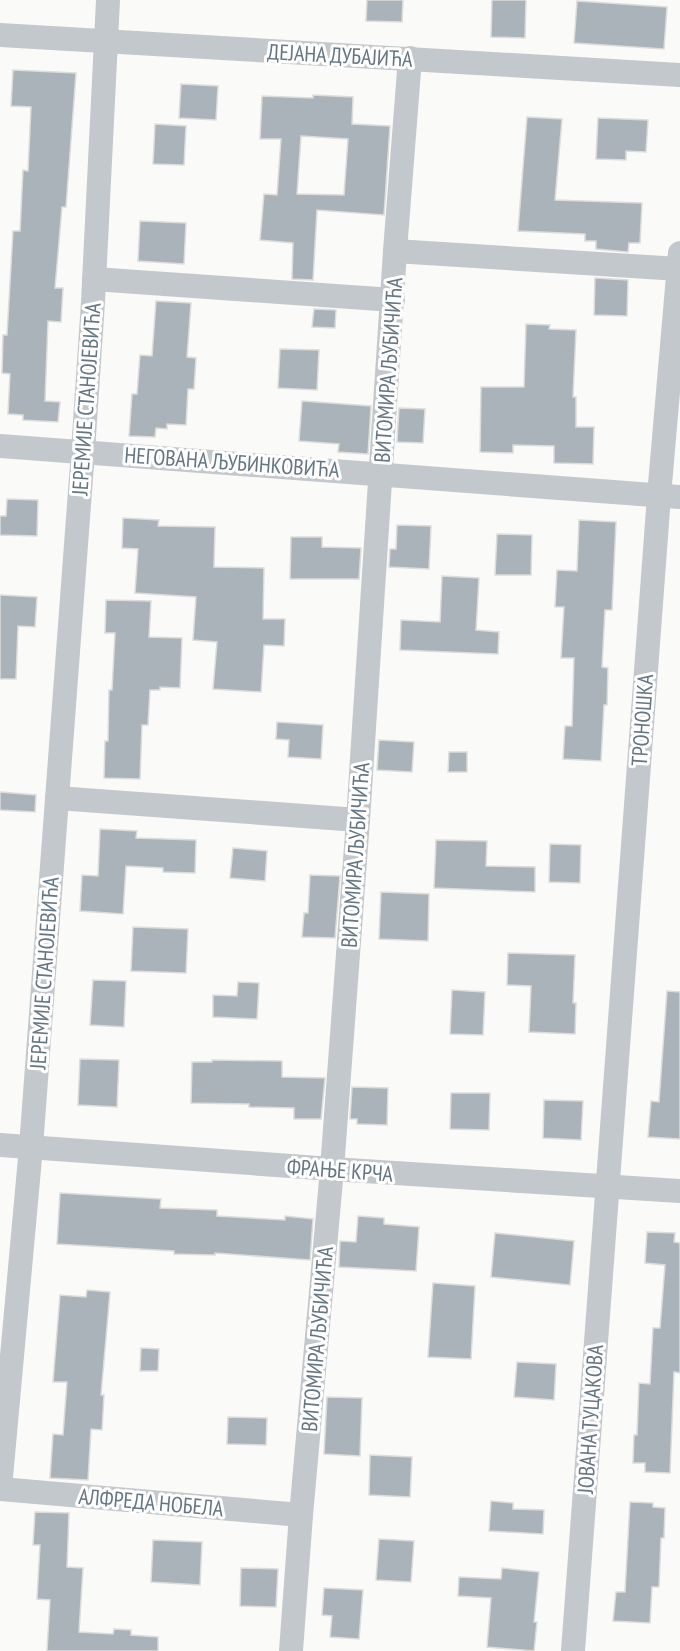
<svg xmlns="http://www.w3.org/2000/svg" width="680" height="1651" viewBox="0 0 680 1651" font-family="'PT Sans Narrow',sans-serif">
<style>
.building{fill:#aab3b9;stroke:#dcdcda;stroke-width:1.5;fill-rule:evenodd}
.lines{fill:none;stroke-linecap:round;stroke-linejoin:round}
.street{stroke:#c3c8cc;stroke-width:24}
.labels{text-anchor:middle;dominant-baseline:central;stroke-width:6;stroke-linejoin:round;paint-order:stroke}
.street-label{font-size:22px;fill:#657683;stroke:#fff}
</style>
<rect width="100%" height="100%" fill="#fafaf8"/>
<g class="building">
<polygon points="367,0 403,0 402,22 366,21"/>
<polygon points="492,0 526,0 525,38 491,37"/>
<polygon points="577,1 667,7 664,49 574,43"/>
<polygon points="13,70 76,73 66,207 62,207 55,288 63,288 61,322 48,321 45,401 60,402 58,422 23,420 23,415 8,414 10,374 2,373 3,335 7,335 13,231 20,231 23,170 28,171 31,107 11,106"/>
<polygon points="181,84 218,86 216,120 179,118"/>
<path d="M313,95L353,97L352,124L390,126L384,215L317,210L313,280L292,279L293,243L260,240L264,194L277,195L281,139H260L262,96L313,98ZM301,136L348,139L344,195L297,194Z"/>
<polygon points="527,117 562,119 555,200 642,203 640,243 629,243 628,252 596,249 596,241 585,241 585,234 518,231"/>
<polygon points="598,118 648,120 646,152 626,151 626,160 596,159"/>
<polygon points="155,124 186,126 184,165 153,164"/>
<polygon points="140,221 186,223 184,264 138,261"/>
<polygon points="595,278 628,280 627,316 594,315"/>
<polygon points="156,301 191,303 187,357 196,358 194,389 188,389 186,425 167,424 167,429 156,428 155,437 129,436 132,394 137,394 140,355 152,356"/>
<polygon points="314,309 336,310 335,328 312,327"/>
<polygon points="526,324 550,325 549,329 576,330 573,397 576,397 576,427 594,427 593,464 554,463 554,446 513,445 513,453 480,452 481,387 524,387"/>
<polygon points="280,349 319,350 317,390 278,388"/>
<polygon points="302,401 371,406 368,454 338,452 339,444 299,441"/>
<polygon points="399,408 425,409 423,443 397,442"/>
<polygon points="7,499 38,500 37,536 0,535 0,516 6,516"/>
<polygon points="123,518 159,520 158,526 215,527 214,567 264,568 263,619 285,619 284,646 264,645 261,692 213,689 217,642 193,640 196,597 135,593 138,549 122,548"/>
<polygon points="579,520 616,522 612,610 605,610 602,667 608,668 607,705 604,705 601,761 563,759 565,726 572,726 574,658 561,658 564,607 555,607 557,570 577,571"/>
<polygon points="397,525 431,526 429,569 389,567 390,549 396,549"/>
<polygon points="497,534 532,535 531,575 495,575"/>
<polygon points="291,537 322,537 322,547 361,548 359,579 290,579"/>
<polygon points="442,576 479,578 476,630 499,632 498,654 400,650 401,620 440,622"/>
<polygon points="0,595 37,597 35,627 18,626 16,679 0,679"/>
<polygon points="106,600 151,601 149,637 182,638 180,688 160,687 160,690 150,690 148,725 142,725 140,779 104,778 105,741 108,741 109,690 112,690 115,633 105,633"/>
<polygon points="277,722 323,725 321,759 288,757 289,740 276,739"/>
<polygon points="379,740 414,742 412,772 377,770"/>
<polygon points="449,752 467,752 467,772 448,772"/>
<polygon points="0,792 36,795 35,812 0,810"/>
<polygon points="100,829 137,831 136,838 196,840 195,873 163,872 163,868 126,866 123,914 80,911 82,875 98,876"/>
<polygon points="436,840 487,841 486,866 535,867 535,892 434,888"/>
<polygon points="550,844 581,845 580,883 549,882"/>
<polygon points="233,848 267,851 265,881 230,878"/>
<polygon points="310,875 340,876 335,938 302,937 304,913 308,913"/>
<polygon points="381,892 429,894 428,941 379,939"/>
<polygon points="133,927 188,929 186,973 131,971"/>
<polygon points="508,953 575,955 573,1003 576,1003 575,1034 529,1032 531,986 507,985"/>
<polygon points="93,980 126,981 124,1027 90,1025"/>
<polygon points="238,982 259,983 257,1019 213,1017 213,995 237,996"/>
<polygon points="452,990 485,992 483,1035 450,1034"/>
<polygon points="667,991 680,992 680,1139 648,1137 651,1101 659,1102"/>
<polygon points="80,1059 119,1060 117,1107 78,1105"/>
<polygon points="212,1060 282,1061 282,1077 325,1078 321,1119 294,1119 294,1108 249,1107 249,1104 191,1103 192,1062 212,1062"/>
<polygon points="352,1087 388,1088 387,1125 357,1124 357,1119 350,1119"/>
<polygon points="451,1093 490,1093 489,1130 450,1129"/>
<polygon points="544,1100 583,1101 581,1140 543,1138"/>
<polygon points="60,1193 161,1199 160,1208 217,1210 217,1216 285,1220 285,1216 313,1219 310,1260 215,1253 215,1255 174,1254 174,1251 57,1244"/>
<polygon points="358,1216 384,1218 384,1224 419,1227 416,1271 339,1267 340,1241 356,1242"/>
<polygon points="647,1232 675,1233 674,1242 680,1243 680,1373 674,1372 670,1473 645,1472 645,1463 633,1463 634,1435 637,1435 639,1383 650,1384 653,1328 660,1328 665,1265 645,1263"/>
<polygon points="495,1233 574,1241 570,1285 491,1277"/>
<polygon points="433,1283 475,1286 471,1359 428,1357"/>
<polygon points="87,1290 110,1292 101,1395 104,1395 102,1430 91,1429 88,1480 50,1478 53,1434 63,1435 67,1382 53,1382 60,1295 86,1297"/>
<polygon points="141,1348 159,1349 158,1371 140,1371"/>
<polygon points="517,1362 556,1364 554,1400 514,1397"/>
<polygon points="327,1397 362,1398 360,1456 324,1454"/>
<polygon points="228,1417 267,1418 266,1445 227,1444"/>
<polygon points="370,1455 412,1457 410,1497 369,1495"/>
<polygon points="491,1501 513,1503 513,1509 544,1510 543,1534 489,1531"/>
<polygon points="630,1502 653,1503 653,1507 665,1508 664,1538 661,1538 659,1587 652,1587 650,1623 613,1621 616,1592 625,1592"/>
<polygon points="35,1512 69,1513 67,1567 83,1568 79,1632 113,1634 114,1629 131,1630 131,1635 158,1637 158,1651 47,1651 50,1600 37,1599 40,1545 33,1545"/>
<polygon points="379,1539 414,1541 411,1582 376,1580"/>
<polygon points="153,1540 202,1542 200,1585 151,1582"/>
<polygon points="241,1568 278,1569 276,1607 240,1606"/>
<polygon points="502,1568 539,1572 534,1622 537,1622 534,1651 487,1647 491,1598 458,1596 459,1577 501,1579"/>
<polygon points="324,1588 363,1590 359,1639 330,1637 332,1616 322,1615"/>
</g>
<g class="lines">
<g class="street">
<polyline points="0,35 680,75"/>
<polyline points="395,251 679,269"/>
<polyline points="94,279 393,300"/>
<polyline points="0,446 680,497"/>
<polyline points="57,798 358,820"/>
<polyline points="0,1145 332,1169 680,1191"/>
<polyline points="0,1488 31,1147 83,451 93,302 108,0"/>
<polyline points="0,1489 301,1515"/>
<polyline points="291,1651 301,1515 332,1169 358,820 395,251 410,58"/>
<polyline points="573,1651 659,496 680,253"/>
</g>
</g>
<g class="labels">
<g class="street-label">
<text transform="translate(340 55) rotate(3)">ДЕЈАНА ДУБАЈИЋА</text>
<text transform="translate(388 370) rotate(-86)">ВИТОМИРА ЉУБИЧИЋА</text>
<text transform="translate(86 399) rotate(-86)">ЈЕРЕМИЈЕ СТАНОЈЕВИЋА</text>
<text transform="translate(232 462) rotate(4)">НЕГОВАНА ЉУБИНКОВИЋА</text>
<text transform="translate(642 720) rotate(-86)">ТРОНОШКА</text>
<text transform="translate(355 855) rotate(-86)">ВИТОМИРА ЉУБИЧИЋА</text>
<text transform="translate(44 973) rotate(-86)">ЈЕРЕМИЈЕ СТАНОЈЕВИЋА</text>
<text transform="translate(340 1170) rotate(4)">ФРАЊЕ КРЧА</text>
<text transform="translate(317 1339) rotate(-85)">ВИТОМИРА ЉУБИЧИЋА</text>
<text transform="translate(590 1419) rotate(-86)">ЈОВАНА ТУЦАКОВА</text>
<text transform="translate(151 1502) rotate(5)">АЛФРЕДА НОБЕЛА</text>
</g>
</g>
</svg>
